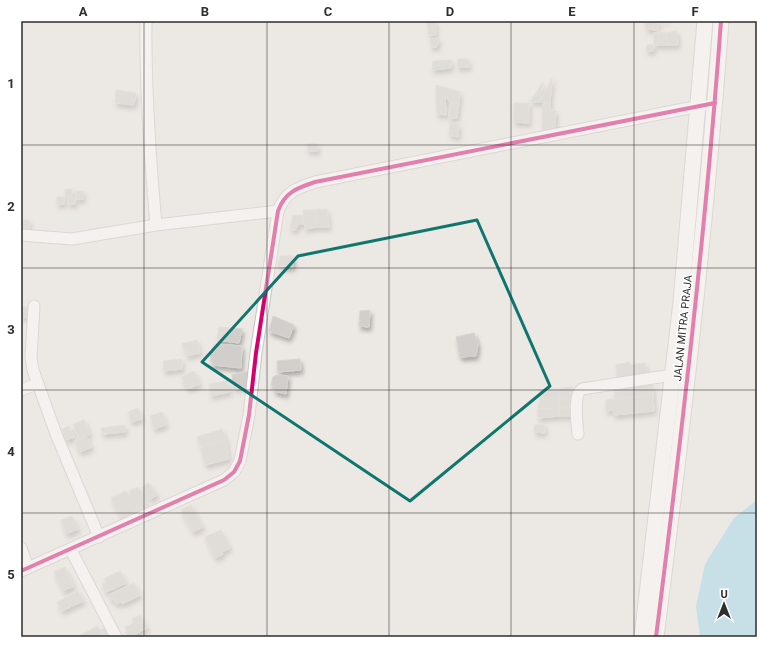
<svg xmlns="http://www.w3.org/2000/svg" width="778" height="658" viewBox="0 0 778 658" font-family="Roboto,sans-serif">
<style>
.water{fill:#99d6ec}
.building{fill:#d1cecb;stroke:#d7d4d0;filter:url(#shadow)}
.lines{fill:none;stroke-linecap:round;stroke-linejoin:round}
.street-casing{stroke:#c5c4c5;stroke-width:13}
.secondary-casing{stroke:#c5c4c5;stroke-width:17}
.street{stroke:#fcfcfb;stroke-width:11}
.secondary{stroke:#fcfcfb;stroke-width:15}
.cycleway-casing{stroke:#fff;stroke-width:6}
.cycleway{stroke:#d6006c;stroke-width:4}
.marked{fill:none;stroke:#0f766e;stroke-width:3;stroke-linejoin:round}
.grid{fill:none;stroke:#2e2e2e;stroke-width:1;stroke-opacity:0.55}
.labels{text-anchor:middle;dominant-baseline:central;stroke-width:3.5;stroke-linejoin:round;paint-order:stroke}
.street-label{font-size:11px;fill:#2e2e2e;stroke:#fff}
.neatline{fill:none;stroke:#2e2e2e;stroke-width:1.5}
.grid-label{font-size:13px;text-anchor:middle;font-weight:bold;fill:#2e2e2e}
</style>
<defs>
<filter id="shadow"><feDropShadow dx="2" dy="4" stdDeviation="2" flood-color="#0004"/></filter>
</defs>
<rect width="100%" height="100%" fill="#ece8e4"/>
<polygon class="water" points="757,500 757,637 700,637 696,607 705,564 734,518"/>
<g class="building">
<polygon points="427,21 435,21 436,35 429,35"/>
<polygon points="645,21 668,21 657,21 658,30 646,29"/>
<polygon points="677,31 678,45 668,45 666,33"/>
<polygon points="658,32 666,33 668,45 658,45"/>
<polygon points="658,32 658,45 654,45 654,33"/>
<polygon points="439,38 437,47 431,47 430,39"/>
<polygon points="647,45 654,45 653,51 646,51"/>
<polygon points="458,59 468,59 469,67 457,67"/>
<polygon points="451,60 451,68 432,70 433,61"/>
<polygon points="552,78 550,103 540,102"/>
<polygon points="543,82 540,102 530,102"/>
<polygon points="436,85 460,92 459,103 450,103 445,95 446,115 437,114"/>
<polygon points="116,90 136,93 134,105 115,103"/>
<polygon points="450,103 459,103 457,118 449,118"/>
<polygon points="514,103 529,103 529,123 514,122"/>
<polygon points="550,103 550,110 556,111 555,127 542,130 543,104"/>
<polygon points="459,123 458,137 449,135 450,124"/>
<polygon points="307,144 317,144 318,151 308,151"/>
<rect x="65" y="189" width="7" height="7"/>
<rect x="76" y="191" width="7" height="8"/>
<rect x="57" y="197" width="7" height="7"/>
<rect x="68" y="198" width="7" height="6"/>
<polygon points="327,209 329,227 316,227 315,210"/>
<polygon points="303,210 315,210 316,227 305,229"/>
<polygon points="293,215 303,216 304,224 298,224 296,230 290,229"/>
<polygon points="23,220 29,220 29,231 22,231"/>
<polygon points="280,256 293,256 293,267 278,266"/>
<rect x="21" y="307" width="8" height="10"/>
<polygon points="370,310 369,327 359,326 360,311"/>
<polygon points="273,316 294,325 289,338 269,331"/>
<polygon points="219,327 242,329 239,343 217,340"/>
<polygon points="474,333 478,344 476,356 460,357 456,337"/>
<polygon points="197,340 200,353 187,356 182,344"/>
<polygon points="214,344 242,346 241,368 213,365 210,355"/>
<polygon points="182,359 182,369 164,371 163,361"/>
<polygon points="300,359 301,370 278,372 277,361"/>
<polygon points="629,362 630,365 645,363 648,375 617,378 616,365"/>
<polygon points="194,371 200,384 188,389 181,377"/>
<polygon points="250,371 252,387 234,389 232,375"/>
<polygon points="277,375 288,376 286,394 274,391 275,386 271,385 273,377"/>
<polygon points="227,381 230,392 211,396 209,384"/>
<polygon points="652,384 653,395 615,399 615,387"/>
<polygon points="572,387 573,398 559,399 559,389"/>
<polygon points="559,389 559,399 540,399 540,390"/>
<polygon points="653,395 654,411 614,415 613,410 606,411 606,400"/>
<polygon points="573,398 572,408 559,408 559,399"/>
<polygon points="540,399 559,399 559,408 538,409"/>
<polygon points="138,408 142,419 131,422 128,412"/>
<polygon points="559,408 559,416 538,418 538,409"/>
<rect x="559" y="408" width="13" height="8"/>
<polygon points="162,412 166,425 154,429 150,416"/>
<polygon points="84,420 90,434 79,439 73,424"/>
<polygon points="544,424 545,433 534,432 535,425"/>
<polygon points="125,425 125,432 103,434 101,428"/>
<polygon points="69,426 74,437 66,440 62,429"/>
<polygon points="222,429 226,440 201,447 197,437"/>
<polygon points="87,437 92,447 80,452 75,442"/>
<polygon points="226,440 229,459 205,465 201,447"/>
<polygon points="149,483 157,495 150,499 142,487"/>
<polygon points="138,487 148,508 140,513 129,491"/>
<polygon points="126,491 137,511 123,519 111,498"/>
<polygon points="191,505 203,527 193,532 181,510"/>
<polygon points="72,516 78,529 66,534 61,520"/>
<polygon points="221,530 230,548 222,552 223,554 215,558 205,537"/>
<polygon points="65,567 74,586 63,591 54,572"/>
<polygon points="120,571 126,583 106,592 102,584 106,583 104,579"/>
<polygon points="134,583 140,595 122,604 121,602 116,604 113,599 111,600 109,595"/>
<polygon points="78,591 83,601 62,611 57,602"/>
<polygon points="140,615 147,628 130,637 125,627 134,623 132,619"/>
<polygon points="97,626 103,637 77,637"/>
<polygon points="105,628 108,635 104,637 101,630"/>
</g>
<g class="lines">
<defs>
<g id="street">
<path d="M146,21C145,89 150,157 156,225"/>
<polyline points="21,235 72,239 156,225 278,211"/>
<polyline points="34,306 31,358 33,370 56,434 99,537"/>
<polyline points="21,390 37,384"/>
<path d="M578,434C577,423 573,395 582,389L672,375"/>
<polyline points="21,548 28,568"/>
<polyline points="71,550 116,637"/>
<path d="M21,571L224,480L234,472L240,461L249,415L256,353L278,211C285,192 297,188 315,182L704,105"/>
</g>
<g id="secondary">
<polyline points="642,637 681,302 705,21"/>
<path d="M656,637C682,432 706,227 721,21"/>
</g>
</defs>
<use href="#street" class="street-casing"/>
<use href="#secondary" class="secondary-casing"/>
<use href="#street" class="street"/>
<use href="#secondary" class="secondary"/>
<defs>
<g id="cycleway">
<path d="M21,571L224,480L234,472L240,461L249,415L256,353L278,211C285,192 297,188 315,182L715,103"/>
<path d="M656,637C682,432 706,227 721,21"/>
</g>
</defs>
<use href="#cycleway" class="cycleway-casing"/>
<use href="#cycleway" class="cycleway"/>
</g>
<path d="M0 0H778V658H0ZM477,220L550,386L410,501L202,362L298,256Z" fill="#ece8e4" fill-opacity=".55" fill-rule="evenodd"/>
<path class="marked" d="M477,220L550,386L410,501L202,362L298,256Z"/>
<path class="grid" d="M144,21V637M267,21V637M389,21V637M511,21V637M634,21V637M21,145H757M21,268H757M21,390H757M21,513H757"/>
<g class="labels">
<g class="street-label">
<text transform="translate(683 328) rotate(-84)">JALAN MITRA PRAJA</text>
</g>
</g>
<rect width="778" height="658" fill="none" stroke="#ffffff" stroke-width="44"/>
<g transform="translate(724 604)" stroke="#ffffff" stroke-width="3" paint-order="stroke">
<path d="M0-3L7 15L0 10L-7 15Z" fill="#2e2e2e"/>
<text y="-6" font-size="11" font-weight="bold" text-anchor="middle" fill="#2e2e2e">U</text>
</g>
<rect x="22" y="22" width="734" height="614" class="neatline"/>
<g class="grid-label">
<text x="83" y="16">A</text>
<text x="205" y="16">B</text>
<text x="328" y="16">C</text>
<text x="450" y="16">D</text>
<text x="572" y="16">E</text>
<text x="695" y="16">F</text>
<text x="11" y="88">1</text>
<text x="11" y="211">2</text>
<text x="11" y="334">3</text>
<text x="11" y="456">4</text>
<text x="11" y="579">5</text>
</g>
</svg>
